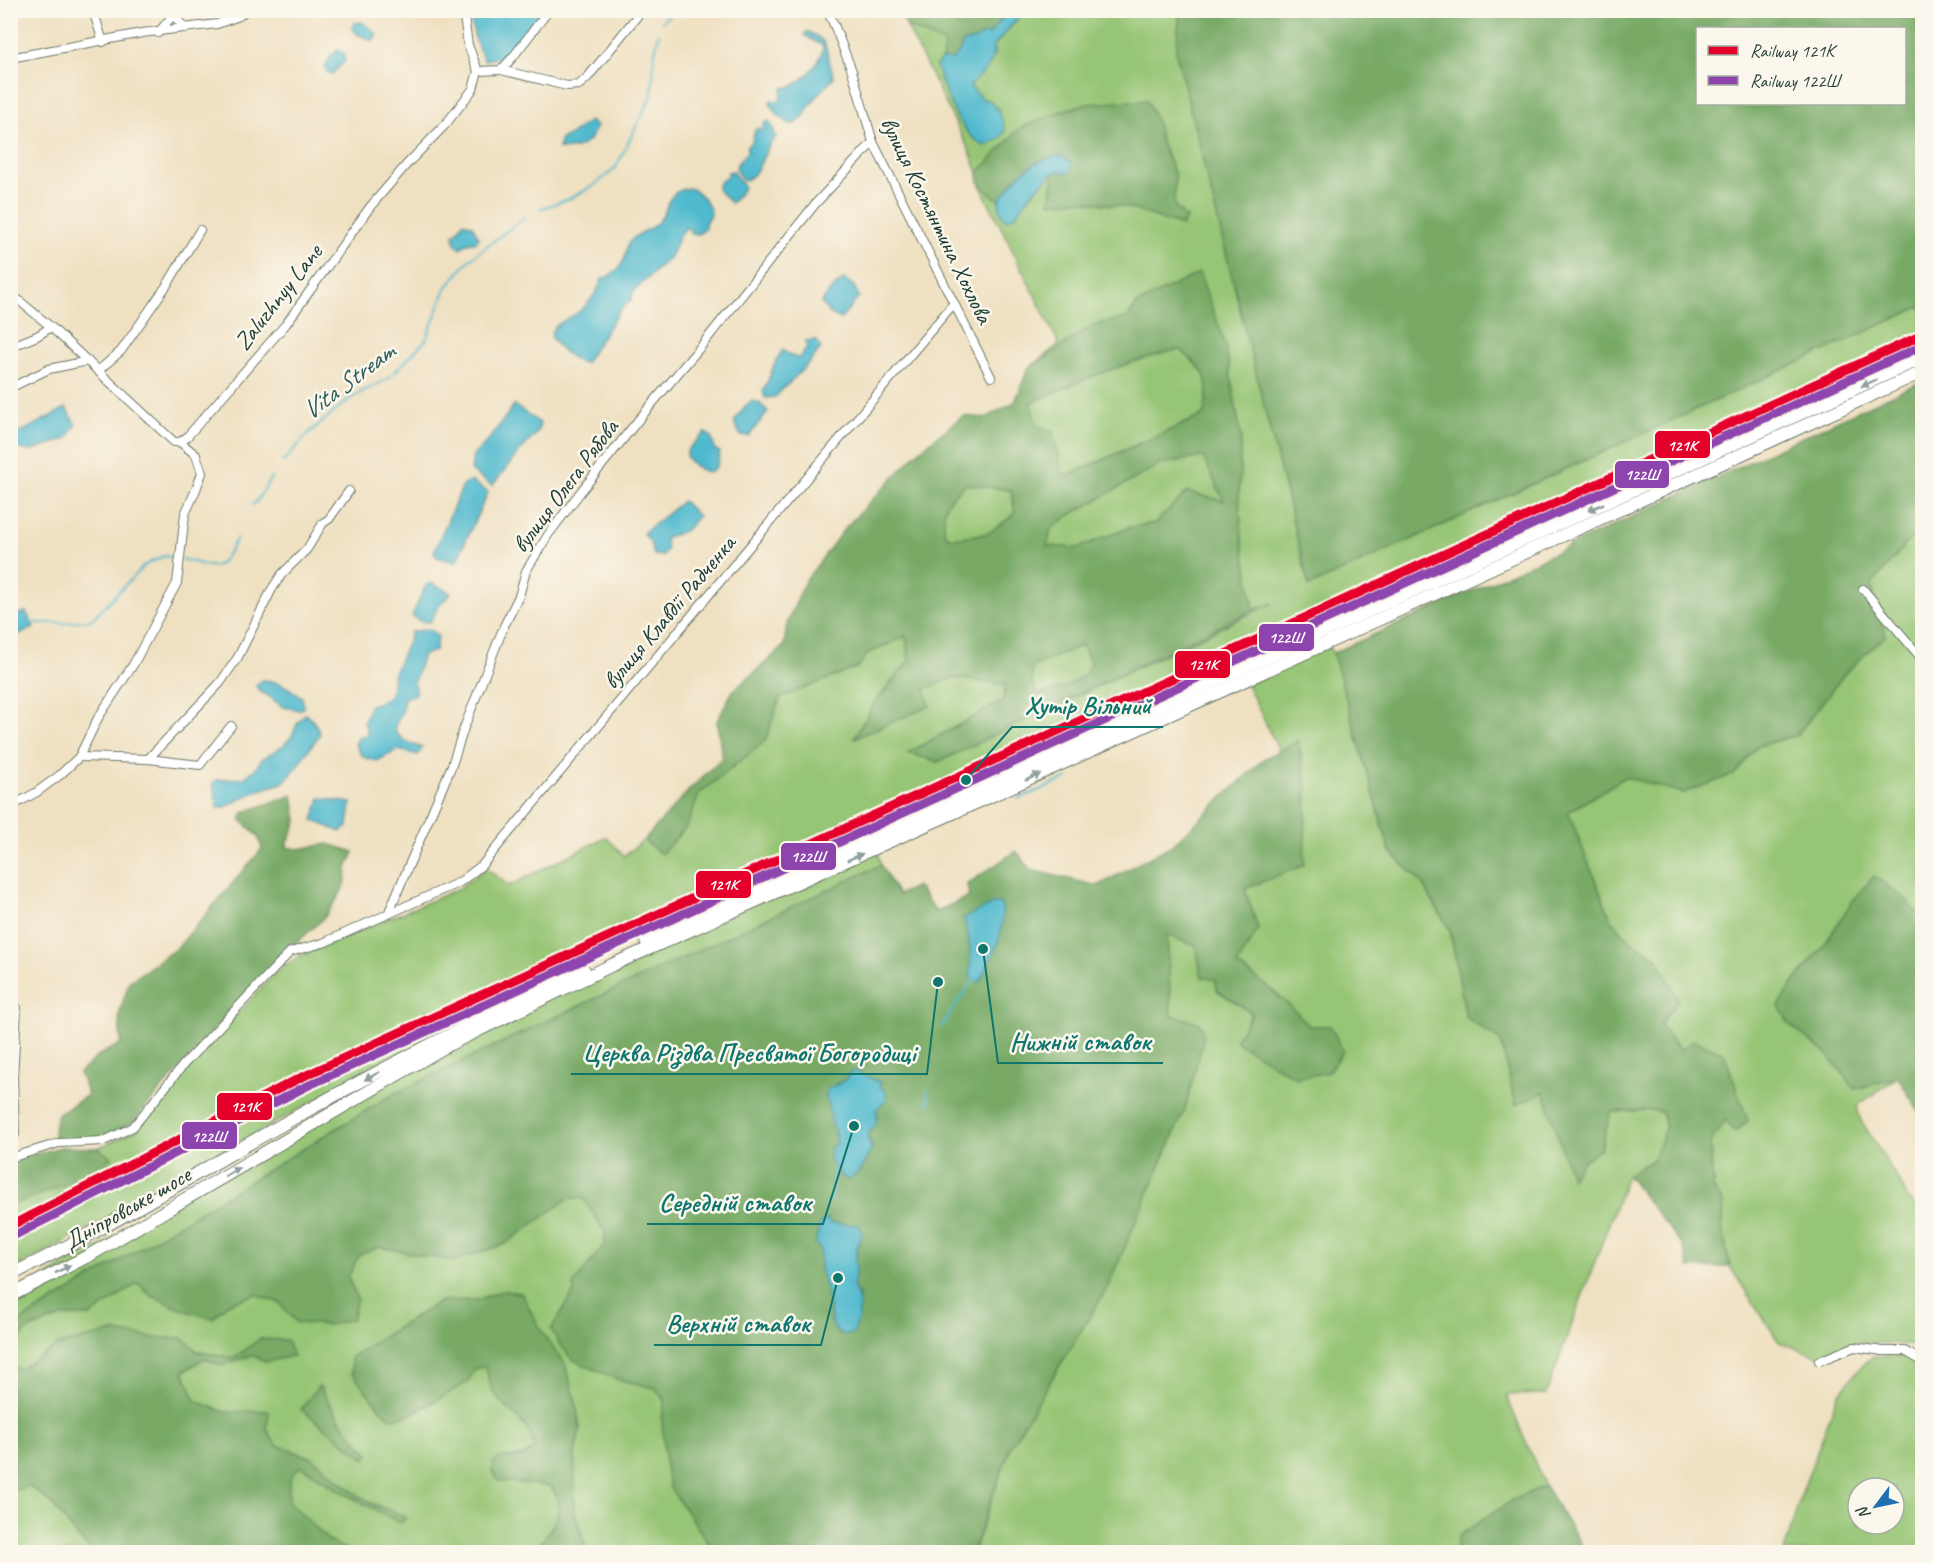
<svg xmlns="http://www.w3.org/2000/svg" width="1933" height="1563" viewBox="0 0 1933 1563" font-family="Caveat,sans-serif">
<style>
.green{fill:#96c574;stroke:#5a8154;stroke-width:1.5;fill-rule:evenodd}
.forest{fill:#78aa66;stroke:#4c744d;stroke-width:1.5;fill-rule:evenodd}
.water{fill:#50b9ce;stroke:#387b81;stroke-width:1.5}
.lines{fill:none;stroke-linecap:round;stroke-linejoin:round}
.stream{stroke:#50b9ce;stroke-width:2}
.minor-casing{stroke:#687665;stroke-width:10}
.primary-casing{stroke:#687665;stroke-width:14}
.minor{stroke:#fff;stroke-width:8}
.primary{stroke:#fff;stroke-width:12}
.rail-1-casing{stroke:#fbf7ec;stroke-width:14}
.rail-2-casing{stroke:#fbf7ec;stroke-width:14}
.rail-1{stroke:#e4002b;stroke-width:9}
.rail-2{stroke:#8e44ad;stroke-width:9}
.oneway{fill:#8f9e9a}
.labels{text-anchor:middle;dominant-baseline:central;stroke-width:5;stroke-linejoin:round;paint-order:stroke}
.street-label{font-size:24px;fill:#1f3d34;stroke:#fbf7ec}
.water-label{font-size:26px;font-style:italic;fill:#2b5c5a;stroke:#fbf7ec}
.leader{fill:none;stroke:#0f766e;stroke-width:2}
.callout-dot{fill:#0f766e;stroke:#fbf7ec;stroke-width:2}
.callout-label{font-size:26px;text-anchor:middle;font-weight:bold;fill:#0f766e;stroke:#fbf7ec;stroke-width:5;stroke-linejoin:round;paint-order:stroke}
.line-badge{stroke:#fbf7ec;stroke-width:2}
.badge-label{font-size:16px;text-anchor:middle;font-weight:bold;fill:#fff}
</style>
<rect width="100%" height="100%" fill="#fbf7ec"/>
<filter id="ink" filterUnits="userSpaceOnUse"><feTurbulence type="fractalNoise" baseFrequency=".0167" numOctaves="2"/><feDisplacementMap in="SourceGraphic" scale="12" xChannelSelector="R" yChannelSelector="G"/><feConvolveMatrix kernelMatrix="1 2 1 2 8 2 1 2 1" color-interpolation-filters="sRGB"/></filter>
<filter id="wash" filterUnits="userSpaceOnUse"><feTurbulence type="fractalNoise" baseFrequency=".008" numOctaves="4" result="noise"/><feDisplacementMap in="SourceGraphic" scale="24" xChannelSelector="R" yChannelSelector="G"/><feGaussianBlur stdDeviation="1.35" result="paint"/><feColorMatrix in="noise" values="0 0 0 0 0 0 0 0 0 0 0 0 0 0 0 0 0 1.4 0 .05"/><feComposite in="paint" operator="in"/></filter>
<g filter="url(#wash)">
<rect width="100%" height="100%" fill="#efe0c1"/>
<g class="green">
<path d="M1024,11H1180L1176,52L1309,586L1922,306V358L1179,697L1092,727L1028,756L1021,752L962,779L963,786L519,991L380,1065L233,1146L90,1228L11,1270V1205C45,1193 81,1180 111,1159L98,1148L135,1131L181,1076L279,969L298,957L458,889L486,868L509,886L606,837L624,856L644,840L661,854L687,826L699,794L765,741L780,698L858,667L867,654L907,636L909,661L874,704L855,738L929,706L925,689L952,678L1006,685L1003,701L909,752L938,762L1273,603L1254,610L1242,539L1239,496L1241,437L1225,343L1138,303L1127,318L1093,325L1028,369L1059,344L979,183L999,201L1000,210L1016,215L1032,193L1054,172L1050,203L1076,200L1127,207L1175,224L1186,218L1174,206L1175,175L1160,140L1157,123L1022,127L978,173L971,154L907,27L945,43L942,59L936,66C945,91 959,134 985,146L999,110L989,100L982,99L970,86L995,55L993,47Z"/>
<path d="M1180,349C1209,377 1210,375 1204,415L1066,476L1061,471L1059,455L1037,426L1029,404C1079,381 1127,361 1180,349Z"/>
<polygon points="1203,456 1224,501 1187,492 1155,523 1131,527 1078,548 1047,546 1051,529 1070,515 1161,463"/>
<path d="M966,484L1011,490L1015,514L987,534L951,538L944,534C943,504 942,504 966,484Z"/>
<polygon points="1922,525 1922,917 1903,897 1822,948 1794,982 1789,1024 1828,1055 1855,1089 1898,1077 1857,1106 1860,1119 1902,1186 1907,1197 1922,1215 1922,1335 1920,1345 1859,1342 1820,1357 1779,1342 1730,1267 1722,1227 1724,1205 1713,1187 1710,1143 1725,1120 1681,1050 1660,1025 1657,957 1629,941 1610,917 1568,812 1625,777 1683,793 1757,746 1797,735 1845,673 1886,635 1871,585"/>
<path d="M1326,643L1333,653L1390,851L1421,882L1450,930L1466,1017L1500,1040L1516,1105L1544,1092L1583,1161L1600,1149L1611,1112L1650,1110L1662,1112L1666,1126L1653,1160L1627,1175L1546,1394L1506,1395L1545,1486L1513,1500L1459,1536L1456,1549L1459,1552H973L1011,1445L1106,1290L1186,1106L1199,1023L1171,1015L1167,935L1196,946L1202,977L1216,980L1217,990L1252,1013L1236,1041L1309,1026C1289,1002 1263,982 1236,965L1258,929L1245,889L1298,741L1279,751L1245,680Z"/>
<path d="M1082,645L1091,664C1081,684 1058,691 1038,694L1032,683V667Z"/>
<polygon points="877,847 881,865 532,1028 392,1095 17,1323 11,1329 11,1296 448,1045"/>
<path d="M569,1198H584L605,1232L604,1245L573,1285L617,1379L655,1388L665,1400L662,1420L666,1468L670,1488L715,1552H587L574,1509L575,1452L580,1429L575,1398L565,1364L543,1334L521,1293L502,1291L477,1300L441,1301L351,1357L352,1373L381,1410L392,1418L410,1415L468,1382L475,1368L485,1366C488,1373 490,1386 494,1392C506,1412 533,1424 534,1449C523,1459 515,1458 501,1457C534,1476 580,1489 547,1534C542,1541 540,1547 533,1552H351L330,1542L289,1502C288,1487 287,1476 301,1466L344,1493L400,1523L405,1520L403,1516L373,1504L355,1493L312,1458L276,1445L267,1429L268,1411L224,1412L196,1401L183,1372L205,1358L221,1366L252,1355L260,1339L234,1358L198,1352L183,1338H154L113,1332L59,1345L20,1369L11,1366L10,1348L29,1329L64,1316H90L138,1283L151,1296L213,1318L227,1304L256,1294L280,1303L297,1323L357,1299L348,1277L359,1255L379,1247L452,1261L505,1244ZM319,1386L341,1422L301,1409Z"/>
<path d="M1873,1356L1907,1357L1922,1364V1552H1784L1801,1495L1838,1395L1858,1370ZM1858,1488H1894V1524H1858Z"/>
<polygon points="29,1485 52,1504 79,1538 93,1552 11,1552 11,1494 12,1491"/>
</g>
<g class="forest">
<polygon points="899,11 1008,11 989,35 983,34 975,40 963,43 959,53 952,61 942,59 944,43 907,27"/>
<path d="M1180,11H1922V306L1309,586L1176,52ZM1698,28H1904V104H1698Z"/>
<polygon points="1147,100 1157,123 1160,140 1175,175 1174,206 1186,218 1182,226 1127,207 1076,200 1050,203 1054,172 1061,171 1038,161 1015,179 999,201 979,183 978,173 1020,128 1064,110 1087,104"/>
<path d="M1199,273L1225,343L1241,438L1239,496L1242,539L1254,610L938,762L908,753L1003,701L1006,685L952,678L925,689L930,706L854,738L874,704L909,661L906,636L867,654L858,667L780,698L765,741L699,794L687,826L661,854L644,840L692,787L722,758L717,721L732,692L784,646L787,624L804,583L845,528L920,450L963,416L986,418L1015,402L1028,369L1093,325L1127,318L1138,303ZM1180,349C1209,375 1210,377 1204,415L1067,476L1061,471L1059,455L1052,430L1037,426L1030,403C1078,381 1128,361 1180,349ZM1203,457L1224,501L1187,492L1155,523L1131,527L1078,548L1047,546L1051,529L1070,515L1161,464ZM966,484L1011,490L1015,514L987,534L952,538L945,535C942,506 944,502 966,484ZM1082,645L1091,664C1082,683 1058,691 1038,694L1032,683V667Z"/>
<polygon points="1922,381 1922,525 1871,585 1886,635 1845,673 1797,735 1757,746 1735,774 1683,793 1625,777 1568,812 1610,917 1629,941 1657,957 1678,1000 1660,1025 1680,1050 1694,1040 1724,1053 1748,1121 1735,1132 1725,1120 1710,1143 1713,1187 1724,1205 1722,1227 1730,1267 1689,1268 1683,1246 1627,1175 1653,1160 1666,1126 1662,1112 1650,1110 1611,1112 1600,1149 1583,1161 1571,1178 1544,1092 1516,1105 1500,1040 1466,1017 1450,930 1421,882 1390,851 1333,653 1516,571"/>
<path d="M1298,741L1307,787L1304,865L1245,889L1258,929L1237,965C1263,982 1289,1002 1309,1026H1330L1343,1051L1328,1072L1296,1078L1235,1041L1252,1013L1217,990L1216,980L1202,977L1196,946L1167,935L1171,1015L1199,1023L1202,1027L1204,1036L1186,1106L1106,1290L1011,1445L972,1552H715L670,1488L666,1469L662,1420L665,1400L655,1388L617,1379L573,1360L559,1343L551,1329L574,1292L573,1285L604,1245L605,1232L583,1198H569L505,1244L452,1261L379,1247L359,1255L348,1277L357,1299L352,1319L330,1325L297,1323L280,1303L256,1294L227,1304L213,1318C185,1312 159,1303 138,1283L90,1316H64L29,1329L11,1348V1329L17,1323L392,1095L532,1028L881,865L898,895L917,886L936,912L969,896L967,884L1016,851L1031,870L1098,886L1172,845L1265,758ZM964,918L998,943L979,982L970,977C972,956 970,938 964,918ZM850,1073L881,1083L877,1109V1118L868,1133L872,1149L865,1159L861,1170L841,1177L831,1147L837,1144L834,1127L835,1084L844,1081ZM860,1240C855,1256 856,1271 853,1287L860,1297L846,1335L836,1332L832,1324L826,1290L820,1268V1248Z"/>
<polygon points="293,795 297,821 286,847 298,849 328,844 354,852 347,868 346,882 339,896 324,918 268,968 132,1123 104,1137 54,1140 54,1129 57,1115 88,1095 79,1073 99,1055 121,1044 119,1015 129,982 178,947 262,849 258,836 241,820 244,812"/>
<polygon points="1874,876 1903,897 1922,917 1922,1117 1898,1077 1855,1089 1828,1055 1789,1024 1779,1006 1794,982 1822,948 1852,902"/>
<path d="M61,1147L98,1148L112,1158C82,1180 45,1193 11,1205V1161Z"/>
<path d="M502,1291L521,1293L543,1334L565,1364L575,1398L580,1429L575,1452L574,1509L587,1552H533C540,1547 542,1541 547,1534C559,1518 563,1503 551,1486L499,1481L492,1471L493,1463L501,1457C515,1458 523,1459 534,1449C534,1424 506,1412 494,1393C489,1386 488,1374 485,1366L475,1369L468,1382L410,1415L391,1418L381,1410L352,1373L351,1357L441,1301L477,1300Z"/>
<path d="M114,1332L154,1338H183L198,1352L234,1358L260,1339L286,1340L293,1356L265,1362L252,1355L221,1366L205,1358L183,1371L196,1401L224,1412L269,1411L267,1429L276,1445L312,1458L355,1493L373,1504L404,1516L405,1520L400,1523L344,1493L301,1466C287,1476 288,1487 289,1502L330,1542L351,1552H93L79,1538L52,1504L29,1486L12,1491L11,1494V1366L20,1369L59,1345Z"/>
<polygon points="319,1386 341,1422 369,1454 365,1459 301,1409"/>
<polygon points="1545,1486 1586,1552 1459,1552 1456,1549 1459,1536 1513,1500"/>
</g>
<g class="water">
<path d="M471,11H542C527,33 513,59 484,60C476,45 471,27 471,11Z"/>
<path d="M1008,11H1024L993,47C997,65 980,73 970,86L982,99L989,100C999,110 1003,118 1005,132L998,140L985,146C959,134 945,91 936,66L942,59L952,60L959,53L963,43L975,40L983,34L989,35Z"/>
<polygon points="362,22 377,34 373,41 357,34 352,28 355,23"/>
<path d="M806,32C833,38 825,57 834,77L810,105L804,116L796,124H790L777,114L770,104L771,100L777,102C784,95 781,95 782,88C800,88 822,63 823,46L804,35Z"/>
<polygon points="338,50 344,54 345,61 332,74 327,72 325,67 330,57"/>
<path d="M589,121L596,125C595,129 593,135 590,139C583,147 568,152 558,148L561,139L570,135Z"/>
<path d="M768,121L771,124L776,137C774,139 772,142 770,144C762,156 759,177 743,181L736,170L737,164L747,152V146L752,142L755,130L758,128L761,131L764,124Z"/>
<path d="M1062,156L1072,163L1071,170L1067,173L1061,171L1054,172L1032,193L1016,215L1008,219L1004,218L1000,210L999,201C1015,177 1032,158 1062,156Z"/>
<polygon points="732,171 744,187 738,196 731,203 718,190 718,184 728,175 728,172"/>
<path d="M689,188C700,192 708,202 711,213L705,223V228C702,233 698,235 691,234L690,229L686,228C676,236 676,248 669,258L633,292L631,300L619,311L585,363C576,362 568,355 561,349C538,329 562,323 577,313C587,306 599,291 602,279C612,275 622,268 625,257C626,252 626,248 629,243C635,234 644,232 652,227C672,214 661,192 689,188Z"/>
<polygon points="463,222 472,225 479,238 476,242 470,242 460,248 455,244 454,234 458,231"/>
<polygon points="844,279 854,286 859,297 841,319 830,314 821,303 832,289"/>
<path d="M816,340L821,348L810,362L775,397L765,398L763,391C771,378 773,361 783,350L793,357L800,358L807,347L806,341Z"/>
<polygon points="752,401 759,403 768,411 749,436 741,436 734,422 745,406"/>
<polygon points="514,405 540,423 538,432 521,450 492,486 471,471 473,456 491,437"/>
<polygon points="66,408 76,425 67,439 30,451 11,447 11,442 17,434"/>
<path d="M705,433L711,436L715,450L720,452L717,466L710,472C699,471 692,465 686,456L688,449Z"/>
<polygon points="471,481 488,492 456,562 437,557 434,552 463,485"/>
<path d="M683,501L698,516C684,535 684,530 665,538L667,549L663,556L654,555L650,542L643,533Z"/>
<path d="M431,583L451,593C448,598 443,601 440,604C436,610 434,616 430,622L419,621L412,616L426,585Z"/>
<polygon points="26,612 34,628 11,638 11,616"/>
<polygon points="429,629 438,636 435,651 423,655 414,682 416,694 404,698 401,715 395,726 396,733 405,741 422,748 418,755 398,750 377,761 363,757 355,744 359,737 368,734 364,722 370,705 382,701 391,694 393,675 410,637 410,632"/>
<path d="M262,680C279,680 288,688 302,697L304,707L300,710L283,707L267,695L260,692L256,686Z"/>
<path d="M305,714C313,719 317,725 320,734L290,776L282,783L257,791L225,807L218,808L213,783L217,780L244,778L254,770L262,759L284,745L292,736L298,722Z"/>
<polygon points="320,798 351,803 348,827 340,832 313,820"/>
<path d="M1001,903C1008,931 991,959 979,983L970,977C972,956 970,938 964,918L992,904Z"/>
<path d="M856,1071L881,1083L880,1087L886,1091L887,1100L877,1109L876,1125L868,1133V1140L872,1149C862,1164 865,1169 849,1180L841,1177L838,1170L829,1159L831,1147L837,1144L826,1097L827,1089L844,1081L850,1073Z"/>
<path d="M828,1218L829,1223L859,1225L862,1232L856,1253V1269L853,1287C863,1303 860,1316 854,1333L846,1335L836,1331L832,1324L826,1290L820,1268V1248L815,1244L820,1224Z"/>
</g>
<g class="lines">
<g class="stream">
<polyline points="662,22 674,10"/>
<polyline points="540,209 571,198 593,186 615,169 652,95 654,56 659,34"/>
<polyline points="283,462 309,433 352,397 389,378 426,340 446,288 470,259 525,217"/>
<polyline points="252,505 257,501 271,478"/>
<path d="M182,559C220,568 216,575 237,538"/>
<polyline points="31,623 64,623 91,620 145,565 164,556 176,558"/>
<polyline points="1018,799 1068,778"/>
<polyline points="941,1027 974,979"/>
<polyline points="928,1105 928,1090"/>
<polyline points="831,1203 834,1166"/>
</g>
</g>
</g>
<g filter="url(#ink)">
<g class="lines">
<defs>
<g id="minor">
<polyline points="93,10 103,42"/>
<polyline points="463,10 468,45 478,71"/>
<polyline points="827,10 835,27 852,71 873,142 991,377"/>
<polyline points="158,33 173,15 185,28"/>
<polyline points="10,58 142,33 217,24 239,16 246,10"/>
<polyline points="501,70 567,86 579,85 588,77 638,15"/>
<polyline points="10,293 51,327 174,442 180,442 186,438 286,324 370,207 407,164 445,125 473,89 478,71 501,70 513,57 549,10"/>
<polyline points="10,347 37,336 51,327"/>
<polyline points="98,371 121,351 169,282 200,230"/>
<polyline points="10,388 49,369 88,361"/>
<polyline points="1863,589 1922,659"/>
<polyline points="79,757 148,759 200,765 231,726"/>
<polyline points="148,759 220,683 238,657 272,589 282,574 307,549 323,523 329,519 349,491"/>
<polyline points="10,807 37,792 60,775 79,757 98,718 133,665 177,583 185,514 195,492 202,473 196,455 180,442"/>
<polyline points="388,914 452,765 464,728 504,626 519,596 526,571 548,535 582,490 640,418 702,345 816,203 873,142"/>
<polyline points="10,1008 17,1008 13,1078 15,1134 10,1146"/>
<polyline points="10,1158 59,1143 104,1141 133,1127 184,1064 290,952 323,943 388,914 460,882 482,865 954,303"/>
<polyline points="1819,1361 1854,1347 1883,1351 1905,1351 1922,1361"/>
</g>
<g id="primary">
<polyline points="646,941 1922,358"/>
<path d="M10,1275C105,1230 194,1174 285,1123C382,1068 483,1017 584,970"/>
<polyline points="10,1296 90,1255 448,1045 612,965 982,800 1922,372"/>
</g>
</defs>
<use href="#minor" class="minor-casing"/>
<use href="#primary" class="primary-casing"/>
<use href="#minor" class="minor"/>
<use href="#primary" class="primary"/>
<defs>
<polyline id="rail-1" points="10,1226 300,1078 1922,335"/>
<polyline id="rail-2" points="15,1235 305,1087 1922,346"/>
</defs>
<use href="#rail-1" class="rail-1-casing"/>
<use href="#rail-2" class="rail-2-casing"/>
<use href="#rail-1" class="rail-1"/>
<use href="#rail-2" class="rail-2"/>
</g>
<defs><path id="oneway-solid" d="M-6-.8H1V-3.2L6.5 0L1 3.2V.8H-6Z" transform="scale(1.5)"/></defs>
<g class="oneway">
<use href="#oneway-solid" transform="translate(1869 383) rotate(155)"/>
<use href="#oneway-solid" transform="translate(1596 507) rotate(156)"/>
<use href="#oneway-solid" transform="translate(1033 777) rotate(-25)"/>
<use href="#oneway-solid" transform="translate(855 857) rotate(-24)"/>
<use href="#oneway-solid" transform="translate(372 1076) rotate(152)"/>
<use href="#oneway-solid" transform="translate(232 1172) rotate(-30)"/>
<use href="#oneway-solid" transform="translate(63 1269) rotate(-27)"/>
</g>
</g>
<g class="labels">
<g class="street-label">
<text transform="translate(937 220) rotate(64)">вулиця Костянтина Хохлова</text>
<text transform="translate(278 297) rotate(-52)">Zaluzhnyy Lane</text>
<text transform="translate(565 486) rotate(-53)">вулиця Олега Рябова</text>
<text transform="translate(669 612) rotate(-50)">вулиця Клавдії Радченка</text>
<text transform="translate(127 1208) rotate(-30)">Дніпровське шосе</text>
</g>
<g class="water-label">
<text transform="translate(348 381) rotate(-37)">Vita Stream</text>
</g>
</g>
<path class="leader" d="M966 780L1012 727H1163M983 949L998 1063H1163M938 982L927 1074H571M854 1126L823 1224H647M838 1278L821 1345H654"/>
<g class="callout-dot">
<circle cx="966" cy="780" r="6"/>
<circle cx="983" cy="949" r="6"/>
<circle cx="938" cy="982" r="6"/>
<circle cx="854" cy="1126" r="6"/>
<circle cx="838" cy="1278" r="6"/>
</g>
<g class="callout-label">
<text x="1088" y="714">Хутір Вільний</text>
<text x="1080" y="1050">Нижній ставок</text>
<text x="749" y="1061">Церква Різдва Пресвятої Богородиці</text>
<text x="735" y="1211">Середній ставок</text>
<text x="738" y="1332">Верхній ставок</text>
</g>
<g class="line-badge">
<rect x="1654" y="430" width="57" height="29" rx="6" fill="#e4002b"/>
<rect x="1614" y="460" width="56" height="29" rx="6" fill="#8e44ad"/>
<rect x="1258" y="623" width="57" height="29" rx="6" fill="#8e44ad"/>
<rect x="1174" y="650" width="57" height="29" rx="6" fill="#e4002b"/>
<rect x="780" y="842" width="57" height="29" rx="6" fill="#8e44ad"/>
<rect x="695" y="870" width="57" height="29" rx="6" fill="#e4002b"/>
<rect x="216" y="1092" width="57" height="29" rx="6" fill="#e4002b"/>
<rect x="181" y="1121" width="57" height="29" rx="6" fill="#8e44ad"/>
</g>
<g class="badge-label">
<text x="1682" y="451">121К</text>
<text x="1642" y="480">122Ш</text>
<text x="1286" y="643">122Ш</text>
<text x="1203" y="670">121К</text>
<text x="808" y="862">122Ш</text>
<text x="723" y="890">121К</text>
<text x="245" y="1112">121К</text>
<text x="209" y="1142">122Ш</text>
</g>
<rect width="1933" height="1563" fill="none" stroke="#fbf7ec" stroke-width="36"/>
<rect x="1696" y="27" width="210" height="78" fill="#fbf7ec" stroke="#a3ada2" stroke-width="1.5"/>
<rect x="1708" y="46" width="30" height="9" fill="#e4002b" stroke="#a3ada2" stroke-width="1.5"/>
<text x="1750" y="57" font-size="18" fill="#1f3d34">Railway 121К</text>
<rect x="1708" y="76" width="30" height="9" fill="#8e44ad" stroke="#a3ada2" stroke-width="1.5"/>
<text x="1750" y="87" font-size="18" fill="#1f3d34">Railway 122Ш</text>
<g transform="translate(1876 1506) rotate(238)"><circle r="28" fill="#fbf7ec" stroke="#a3ada2" stroke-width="1.5"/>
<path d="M0-4.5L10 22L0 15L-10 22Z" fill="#1f6fb2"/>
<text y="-9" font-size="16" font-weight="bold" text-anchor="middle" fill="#1f3d34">N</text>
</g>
</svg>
